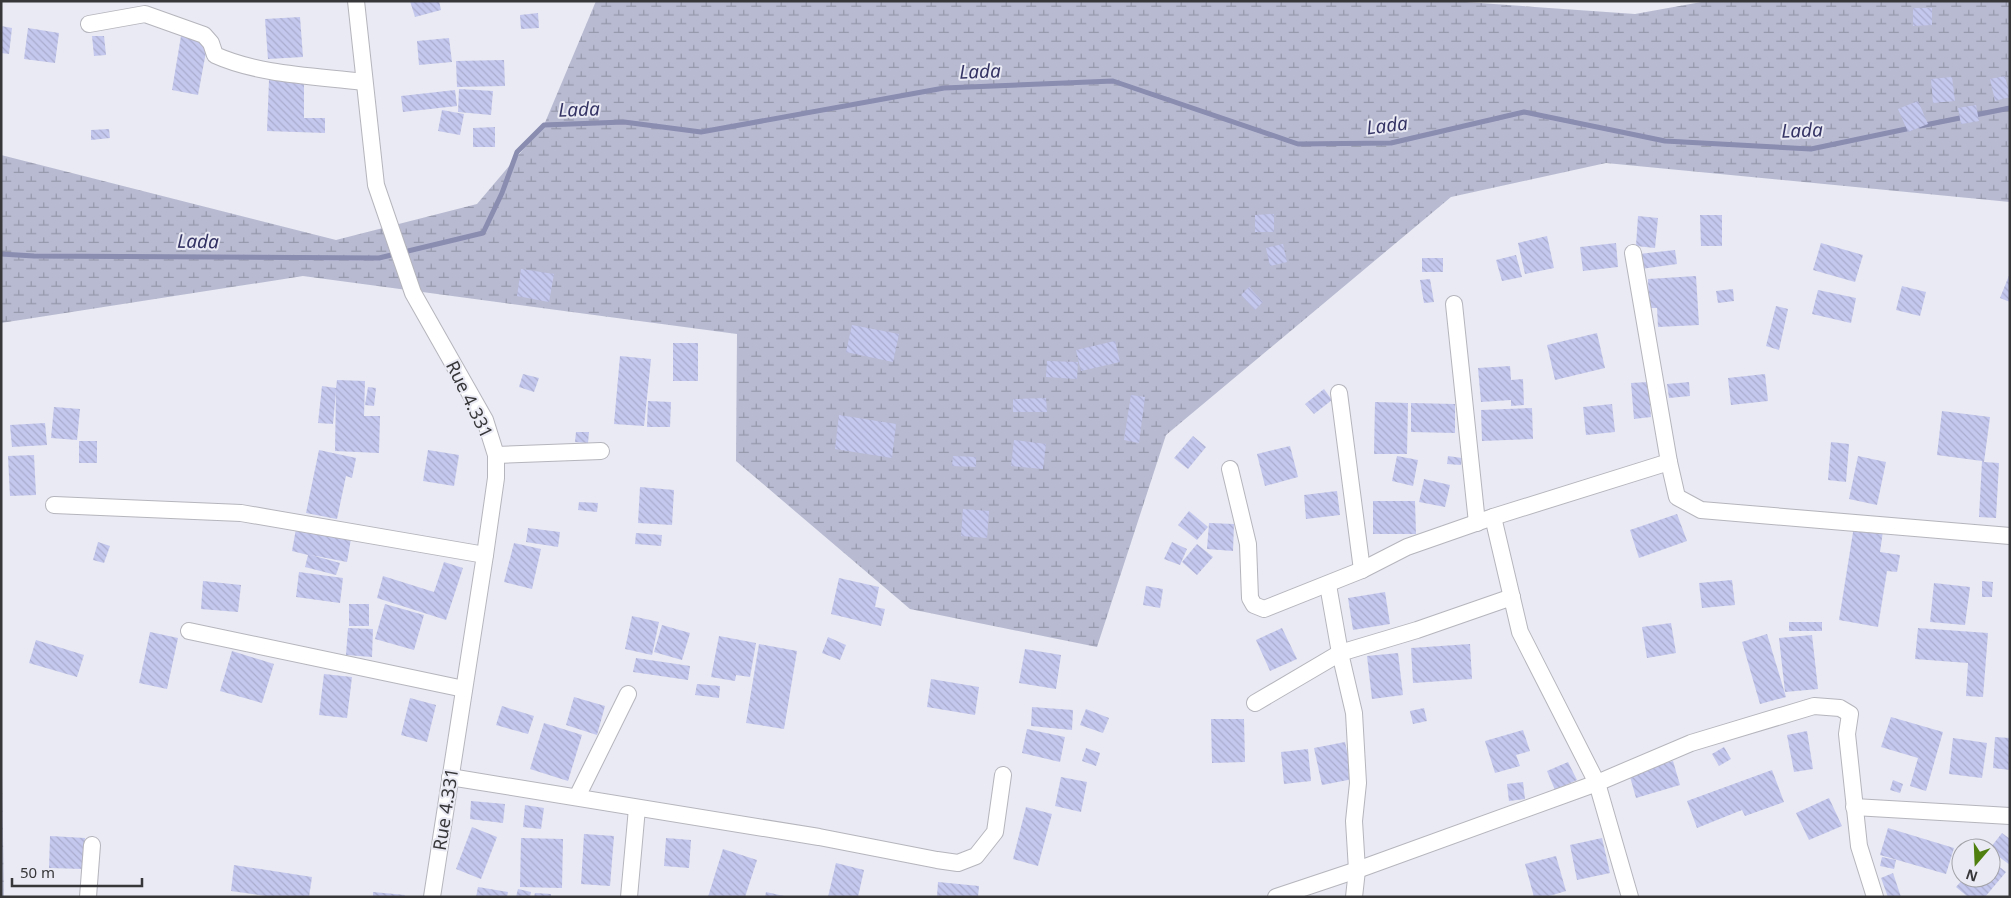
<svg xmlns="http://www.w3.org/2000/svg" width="2011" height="898" viewBox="0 0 2011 898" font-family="'Noto Sans',sans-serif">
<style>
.wetland{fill:url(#wetland-marsh)}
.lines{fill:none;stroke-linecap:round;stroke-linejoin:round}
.stream{stroke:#8a8cb0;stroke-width:5}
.building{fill:url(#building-back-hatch)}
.street-casing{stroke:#b5b5bd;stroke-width:18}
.street{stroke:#fff;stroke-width:16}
.labels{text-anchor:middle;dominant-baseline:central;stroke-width:4;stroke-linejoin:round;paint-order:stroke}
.street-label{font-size:18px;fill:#37373a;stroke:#e9eaf3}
.water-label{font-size:19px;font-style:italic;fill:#343364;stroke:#e9eaf3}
</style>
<defs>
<pattern id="wetland-marsh" width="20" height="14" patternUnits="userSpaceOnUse" patternTransform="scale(1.25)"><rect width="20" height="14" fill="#b8bad2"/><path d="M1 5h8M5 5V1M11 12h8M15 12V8" fill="none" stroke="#9698ab"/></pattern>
<pattern id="building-back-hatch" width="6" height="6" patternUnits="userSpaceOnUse" patternTransform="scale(1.25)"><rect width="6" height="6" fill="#c5c8ee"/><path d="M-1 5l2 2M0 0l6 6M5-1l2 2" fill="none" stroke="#aaaccd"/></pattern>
</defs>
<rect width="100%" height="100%" fill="#e9eaf3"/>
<g class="wetland">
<polygon points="596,1 1451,1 1635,14 1707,1 2010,1 2010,202 1606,163 1451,197 1166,435 1097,647 910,609 736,461 737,334 303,276 1,323 1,155 336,240 477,204 544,125"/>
<polygon points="1,714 4,897 1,897"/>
</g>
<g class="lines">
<g class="stream">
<polyline points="1920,126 2010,108"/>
<polyline points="1,254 34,256 379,258 483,233 502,193 517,152 544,125 624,122 701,132 944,88 1113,81 1298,144 1391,143 1524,112 1665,141 1811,149 1911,128"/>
</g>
</g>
<g class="building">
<polygon points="410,1 439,1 441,10 415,17"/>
<polygon points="1913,8 1932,8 1932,25 1913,26"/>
<polygon points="538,13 539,28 521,29 520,15"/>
<polygon points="300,17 303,57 268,59 265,19"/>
<polygon points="1,26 12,28 9,54 1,53"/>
<polygon points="28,28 59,33 55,63 24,59"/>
<polygon points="92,36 104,36 106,55 94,56"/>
<polygon points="181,36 208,41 198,95 172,90"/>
<polygon points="449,38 452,62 419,65 417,41"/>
<polygon points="504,60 505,86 457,87 456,61"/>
<polygon points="2005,76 2010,97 1995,101 1990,79"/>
<polygon points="1952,77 1955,101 1933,103 1931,79"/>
<polygon points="269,80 304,81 304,118 325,118 325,133 267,131"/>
<polygon points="459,89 493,91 491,115 458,112"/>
<polygon points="455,90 457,106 403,112 401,96"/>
<polygon points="1918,101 1928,124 1908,132 1898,109"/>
<polygon points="1976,105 1979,121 1961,124 1958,108"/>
<polygon points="442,110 464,114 460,135 438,131"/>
<polygon points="495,127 495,147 473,147 473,128"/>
<polygon points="109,129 110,138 91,140 91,130"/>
<polygon points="1274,214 1274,232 1255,232 1255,215"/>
<polygon points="1700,215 1722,215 1722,246 1701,246"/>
<polygon points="1638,216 1658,218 1655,248 1636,246"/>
<polygon points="1547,236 1554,268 1525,274 1518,243"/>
<polygon points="1616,243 1618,267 1583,271 1580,247"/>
<polygon points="1821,243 1863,255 1855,282 1813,270"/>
<polygon points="1283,244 1287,262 1270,266 1266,248"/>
<polygon points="1675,250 1677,264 1641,269 1639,254"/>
<polygon points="1516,255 1522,277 1502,281 1496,260"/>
<rect x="1422" y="258" width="21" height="14"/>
<polygon points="521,269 554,274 549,302 517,296"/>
<polygon points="2010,273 2010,302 2000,298"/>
<polygon points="1696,276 1699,325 1658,327 1657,308 1649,308 1648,279"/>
<polygon points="1430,279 1434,302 1424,303 1420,280"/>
<polygon points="1902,286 1926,292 1920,316 1896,310"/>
<polygon points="1249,287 1263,302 1255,310 1241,295"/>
<polygon points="1733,289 1734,301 1718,303 1716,291"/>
<polygon points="1818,290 1856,298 1851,323 1812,314"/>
<polygon points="1776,306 1788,309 1779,350 1766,346"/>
<polygon points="852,325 899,334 893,362 846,352"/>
<polygon points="1597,333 1605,368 1555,380 1547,345"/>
<polygon points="1115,341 1120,362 1081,371 1076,350"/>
<rect x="673" y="343" width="25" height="38"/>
<polygon points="620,356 651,359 644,426 614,424"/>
<polygon points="1047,361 1078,362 1077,379 1046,377"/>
<polygon points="1510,366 1511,380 1523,379 1524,405 1511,406 1511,400 1481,402 1478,368"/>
<polygon points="523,374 539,378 534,392 519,387"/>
<polygon points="1765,374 1768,401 1731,405 1728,378"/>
<polygon points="337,380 365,381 364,416 380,416 379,453 335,451 336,391 333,424 318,423 322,386 336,388"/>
<polygon points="1648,382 1651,417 1634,419 1631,383"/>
<polygon points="1689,382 1690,396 1669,398 1667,384"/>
<polygon points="368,387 376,388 374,406 365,405"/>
<polygon points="1324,389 1332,400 1314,414 1305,404"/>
<polygon points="1131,395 1145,397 1139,443 1124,440"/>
<polygon points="1046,398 1047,412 1013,412 1013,399"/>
<polygon points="648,401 671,402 670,427 647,427"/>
<polygon points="1375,402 1408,403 1407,454 1374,454"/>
<polygon points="1411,403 1455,404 1455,433 1411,432"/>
<polygon points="1612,404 1615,432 1586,435 1583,407"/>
<polygon points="54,407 80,409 77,440 51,438"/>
<polygon points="1532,408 1533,439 1482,441 1481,410"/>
<polygon points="1942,411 1990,417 1984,462 1999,463 1996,518 1979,517 1982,461 1937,455"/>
<polygon points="839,415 896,424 892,458 835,449"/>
<polygon points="45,423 47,445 12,447 10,425"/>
<polygon points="576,432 589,432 588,443 575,442"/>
<polygon points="1193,436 1206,447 1188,469 1174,458"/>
<polygon points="1014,440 1046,444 1043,469 1011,466"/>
<rect x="79" y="441" width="18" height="22"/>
<polygon points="1831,442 1849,444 1846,482 1828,480"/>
<polygon points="1290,446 1298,477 1265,486 1257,454"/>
<polygon points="319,450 356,458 352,478 346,476 337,519 306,513"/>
<polygon points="428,450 459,455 454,486 423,481"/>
<polygon points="34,455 36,495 10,496 8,456"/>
<polygon points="953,456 976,457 976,467 952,466"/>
<polygon points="1397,456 1418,460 1413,486 1392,481"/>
<polygon points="1448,456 1462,458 1461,465 1447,464"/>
<polygon points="1858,456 1886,462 1877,505 1849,499"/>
<polygon points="1424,479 1450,485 1445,507 1419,502"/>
<polygon points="640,487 674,490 672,525 638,523"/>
<polygon points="1337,491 1340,515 1306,519 1304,495"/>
<polygon points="1373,501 1415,501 1416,534 1373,534"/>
<polygon points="579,502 598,503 597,512 578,510"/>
<polygon points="963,509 989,511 987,538 961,536"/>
<polygon points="1189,511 1208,527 1197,540 1178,525"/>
<polygon points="1677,514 1687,541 1639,558 1630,530"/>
<polygon points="297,523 352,533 347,562 311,555 340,563 336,575 305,567 308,555 292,551"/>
<polygon points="1209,523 1234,524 1233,551 1207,549"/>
<polygon points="1854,526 1883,531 1880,552 1900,555 1897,572 1887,571 1878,627 1839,620"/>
<polygon points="528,528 560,532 558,547 526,542"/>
<polygon points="636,533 662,535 661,546 635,544"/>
<polygon points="98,542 110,546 104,563 93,560"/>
<polygon points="1172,542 1187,549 1180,565 1164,559"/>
<polygon points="514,543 541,549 532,589 504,582"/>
<polygon points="1197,544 1213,557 1197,575 1182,562"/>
<polygon points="444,562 463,568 446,620 377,598 383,576 434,592"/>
<polygon points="299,572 343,578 340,603 296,597"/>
<polygon points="839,578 879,587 875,607 885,609 881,626 831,614"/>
<polygon points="1732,580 1735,605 1702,608 1699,583"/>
<polygon points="203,581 241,585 238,612 201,609"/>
<polygon points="1982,581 1993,582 1992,597 1982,597"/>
<polygon points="1934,583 1970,587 1965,625 1930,622"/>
<polygon points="1146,586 1163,589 1160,608 1143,605"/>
<polygon points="1385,592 1390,624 1353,630 1348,598"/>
<rect x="349" y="604" width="20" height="22"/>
<polygon points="385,604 424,615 414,650 375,639"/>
<polygon points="632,616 659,622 652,655 625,649"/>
<rect x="1789" y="622" width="33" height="9"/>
<polygon points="1671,623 1676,653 1647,658 1642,627"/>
<polygon points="662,625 690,633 682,660 654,652"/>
<polygon points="348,628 373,629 372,657 346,655"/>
<polygon points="1282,628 1297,659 1270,671 1256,640"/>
<polygon points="1918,628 1988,633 1983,697 1966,696 1968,663 1915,659"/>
<polygon points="150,632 178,638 167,689 139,683"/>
<polygon points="1767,634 1786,697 1760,704 1742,642"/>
<polygon points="1812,635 1818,689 1785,692 1779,638"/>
<polygon points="719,636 756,643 750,677 736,675 735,681 711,677"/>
<polygon points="828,637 846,645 840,660 822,653"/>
<polygon points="36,640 84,655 77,677 29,663"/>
<polygon points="759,644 797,651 784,729 746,723"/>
<polygon points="1470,644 1472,679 1413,683 1411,648"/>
<polygon points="1025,649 1061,655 1056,689 1019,683"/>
<polygon points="232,651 274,664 262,703 220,691"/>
<polygon points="1398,653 1403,695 1372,699 1367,656"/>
<polygon points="636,658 690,666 688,680 633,672"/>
<polygon points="324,674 352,677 347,718 319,715"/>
<polygon points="931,679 979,687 975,715 927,707"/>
<polygon points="697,684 720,686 719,698 695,695"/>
<polygon points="574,697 605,706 597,735 566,725"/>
<polygon points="410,698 436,705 427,742 401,735"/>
<polygon points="502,706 534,716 528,734 496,725"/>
<polygon points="1032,707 1073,710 1072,730 1031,726"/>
<polygon points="1424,708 1427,721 1413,724 1410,711"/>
<polygon points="1086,709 1109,718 1103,733 1080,725"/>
<polygon points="1891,717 1943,732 1926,791 1910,786 1918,758 1881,747"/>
<polygon points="1211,719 1244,719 1245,762 1212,763"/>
<polygon points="544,723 582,735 568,781 530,769"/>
<polygon points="1027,729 1065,737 1060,762 1022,753"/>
<polygon points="1523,730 1530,751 1516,755 1520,766 1495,773 1485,741"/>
<polygon points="1807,731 1813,769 1794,772 1787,735"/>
<polygon points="1995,737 2010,738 2010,770 1993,768"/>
<polygon points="1953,738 1987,743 1982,778 1949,774"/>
<polygon points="1345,742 1353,779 1322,785 1314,748"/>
<polygon points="1724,747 1731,759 1719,766 1712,754"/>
<polygon points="1086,748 1100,753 1096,766 1082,761"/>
<polygon points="1308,749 1311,781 1284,784 1281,752"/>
<polygon points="1673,761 1680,785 1636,798 1629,773"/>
<polygon points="1568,762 1577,780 1555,790 1547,771"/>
<polygon points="1772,770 1784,802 1745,816 1742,810 1697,828 1687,801"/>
<polygon points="1061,777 1087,782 1081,812 1055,806"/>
<polygon points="1893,780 1903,784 1900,793 1890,790"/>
<polygon points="1523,782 1525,799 1509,801 1507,784"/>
<polygon points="1829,798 1842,826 1809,840 1796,813"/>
<polygon points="471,801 505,804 503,823 470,819"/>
<polygon points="525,805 544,808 541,829 523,827"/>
<polygon points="1026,807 1052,814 1038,866 1013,859"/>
<polygon points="472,827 497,837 481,879 456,869"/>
<polygon points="1888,828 1954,848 1946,874 1880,855"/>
<polygon points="2002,833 2010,839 2010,865 1991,851 1991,847"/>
<polygon points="584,834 614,836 610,886 581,884"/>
<polygon points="50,836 85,838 83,869 49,868"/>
<polygon points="521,838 563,839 562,888 520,887"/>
<polygon points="666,838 691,840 689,868 664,866"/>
<polygon points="1602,838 1610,873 1577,880 1570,845"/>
<polygon points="723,849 757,860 745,897 708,897"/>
<polygon points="1556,856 1566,891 1546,897 1534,897 1525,864"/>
<polygon points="1882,857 1896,860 1894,869 1880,866"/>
<polygon points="1991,860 2006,872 1985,897 1968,897 1956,887 1964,878 1991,878"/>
<polygon points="836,863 864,870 858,897 828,897"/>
<polygon points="234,865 312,877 309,897 273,897 231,891"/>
<polygon points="1893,873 1901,897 1888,897 1881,878"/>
<polygon points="938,882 979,886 978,897 937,897"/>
<polygon points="478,887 508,892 507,897 476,897"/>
<polygon points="518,889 531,892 530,897 516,897"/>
<polygon points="373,892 405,895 404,897 373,897"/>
<polygon points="766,892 784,896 784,897 765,897"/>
<polygon points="535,893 551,894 551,897 534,897"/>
</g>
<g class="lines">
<defs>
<g id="street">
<polyline points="356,1 376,185 413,293 485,420 496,455 496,478 485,555 432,897"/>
<path d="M89,24L145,14L204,35L211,43L215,55C259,75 316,76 364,82"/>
<polyline points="1633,253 1669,462 1677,497 1701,510 2010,536"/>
<polyline points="1454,304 1477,523"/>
<polyline points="1339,393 1362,570"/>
<polyline points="496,455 601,451"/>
<polyline points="1230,469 1248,544 1250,598 1254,605 1264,609 1362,570 1407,547 1493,517 1669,462"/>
<polyline points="54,505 241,513 485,555"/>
<polyline points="1493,517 1520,632 1597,783 1630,897"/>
<polyline points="1328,585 1340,653 1354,713 1358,783 1354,821 1357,870 1354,897"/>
<polyline points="189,631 464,689"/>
<polyline points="1255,703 1340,653 1417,630 1512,597"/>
<polyline points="450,777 819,837 937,860 958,863 976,856 995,832 1003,775"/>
<polyline points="577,797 628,694"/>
<polyline points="1854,807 2010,816"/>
<polyline points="88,897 92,845"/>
<polyline points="629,897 637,808"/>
<polyline points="1276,897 1357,870 1597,783 1691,743 1814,706 1840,708 1850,714 1847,734 1859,846 1875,897"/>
</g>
</defs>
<use href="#street" class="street-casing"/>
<use href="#street" class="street"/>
</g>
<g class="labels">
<g class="street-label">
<text transform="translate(470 399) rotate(64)">Rue 4.331</text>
<text transform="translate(445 809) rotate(-81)">Rue 4.331</text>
</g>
<g class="water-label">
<text transform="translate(980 71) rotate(-2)">Lada</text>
<text transform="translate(579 109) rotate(-2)">Lada</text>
<text transform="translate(1387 125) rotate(-7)">Lada</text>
<text transform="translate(1802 130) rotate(-2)">Lada</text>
<text transform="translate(198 241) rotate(1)">Lada</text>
</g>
</g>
<rect width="2011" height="898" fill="none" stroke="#37373a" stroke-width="5"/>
<g transform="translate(1976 863) rotate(199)"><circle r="24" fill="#e9eaf3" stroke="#a2a2a9"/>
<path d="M0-4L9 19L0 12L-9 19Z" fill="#4f800f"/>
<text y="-8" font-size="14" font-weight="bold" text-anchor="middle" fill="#37373a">N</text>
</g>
<path d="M12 878v8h130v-8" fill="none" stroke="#37373a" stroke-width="2.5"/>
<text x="20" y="878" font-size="15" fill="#37373a" stroke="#e9eaf3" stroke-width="4" paint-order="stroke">50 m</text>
</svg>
